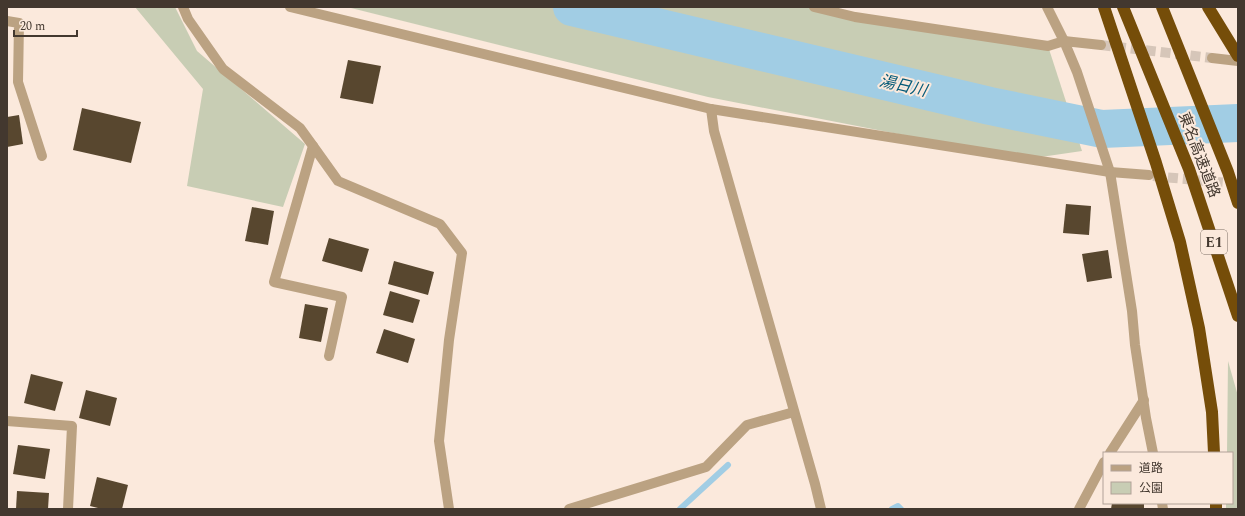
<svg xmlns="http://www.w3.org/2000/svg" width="1245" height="516" viewBox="0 0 1245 516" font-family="Spectral,'Noto Sans JP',serif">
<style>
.green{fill:#c8cdb4}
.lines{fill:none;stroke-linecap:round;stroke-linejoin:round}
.stream{stroke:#a1cde4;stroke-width:6}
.river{stroke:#a1cde4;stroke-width:38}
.building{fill:#58472f}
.minor-tunnel{stroke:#d6c6b9;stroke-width:10;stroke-dasharray:10 5;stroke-linecap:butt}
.minor{stroke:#bba282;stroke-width:10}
.highway{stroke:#754d09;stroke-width:12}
.labels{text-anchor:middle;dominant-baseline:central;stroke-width:4;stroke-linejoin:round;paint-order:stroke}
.shield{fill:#fbe9dc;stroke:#7a6d63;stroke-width:1}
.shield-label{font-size:14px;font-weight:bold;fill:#43382f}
.street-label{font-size:15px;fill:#43382f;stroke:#fbe9dc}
.water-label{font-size:16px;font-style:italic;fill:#055a78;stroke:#fbe9dc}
</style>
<rect width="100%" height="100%" fill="#fbe9dc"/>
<g class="green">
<polygon points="135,7 175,7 197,51 305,144 283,207 187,186 203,89"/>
<polygon points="347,7 811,7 1048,46 1082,151 1027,159 708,97"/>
<polygon points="1228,361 1238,396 1238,509 1226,509 1226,503 1232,503 1232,453 1227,453"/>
</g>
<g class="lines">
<g class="stream">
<polyline points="680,509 728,465"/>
<polyline points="892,509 898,506 901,509"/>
</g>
<polyline class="river" points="572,7 990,106 1102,129 1238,123"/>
</g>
<g class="building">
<polygon points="348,60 381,66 373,104 340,98"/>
<polygon points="82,108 141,122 131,163 73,150"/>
<polygon points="19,115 23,144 7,147 7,117"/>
<polygon points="1066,204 1091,206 1089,235 1063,233"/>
<polygon points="252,207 274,211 268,245 245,241"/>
<polygon points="329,238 369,249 362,272 322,261"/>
<polygon points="1108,250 1112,278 1087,282 1082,254"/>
<polygon points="394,261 434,272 428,295 388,284"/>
<polygon points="390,291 420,300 413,323 383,315"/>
<polygon points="305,304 328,308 321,342 299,338"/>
<polygon points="384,329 415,339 408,363 376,353"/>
<polygon points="31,374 63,382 55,411 24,403"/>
<polygon points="86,390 117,398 110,426 79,418"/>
<polygon points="18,445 50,449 45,479 13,474"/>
<polygon points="97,477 128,485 122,509 102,509 90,506"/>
<polygon points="17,491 49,493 48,509 16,509"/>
<polygon points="1112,503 1144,503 1144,509 1111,509"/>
</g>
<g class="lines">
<g class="minor-tunnel">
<polyline points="1101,45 1212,58"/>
<polyline points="1153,176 1238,184"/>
</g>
<g class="minor">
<polyline points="183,7 188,19 223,69 300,128 313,146 274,282 342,297 329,356"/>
<polyline points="290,7 711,109 1110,172 1077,72 1064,41 1047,7"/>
<polyline points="814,7 855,17 1048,46 1064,41 1101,45"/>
<polyline points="7,21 19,23 18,82 42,156"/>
<polyline points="1212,58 1238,61"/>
<polyline points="711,109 714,131 815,484 821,509"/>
<polyline points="313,146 338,181 440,224 462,253 449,340 439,441 449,509"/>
<polyline points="1149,175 1110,172 1132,311 1135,345 1146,418 1153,453"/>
<polyline points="7,421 72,426 68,509"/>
<polyline points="1110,453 1144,400"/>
<polyline points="1162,503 1163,509"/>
<polyline points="569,509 706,467 747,425 794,412"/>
<polyline points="1079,509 1104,462"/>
</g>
<g class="highway">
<polyline points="1104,7 1156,163 1180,242 1199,328 1212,412 1214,453"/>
<polyline points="1123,7 1189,169 1238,316"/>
<polyline points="1162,7 1228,172 1238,203"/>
<polyline points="1208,7 1238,56"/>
<polyline points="1216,503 1216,509"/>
</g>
</g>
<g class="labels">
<rect class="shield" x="1201" y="230" width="26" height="24" rx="3"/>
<g class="shield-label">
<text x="1214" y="242">E1</text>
</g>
<g class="street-label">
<text transform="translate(1199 155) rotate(69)">東名高速道路</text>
</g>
<g class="water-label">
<text transform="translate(903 86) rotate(13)">湯日川</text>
</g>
</g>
<rect width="1245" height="516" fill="none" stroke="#43382f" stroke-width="16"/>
<rect x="1103" y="452" width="130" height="52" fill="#fbe9dc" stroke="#b1a297"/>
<rect x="1111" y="465" width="20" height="6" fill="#bba282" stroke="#b1a297"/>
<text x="1139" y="472" font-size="12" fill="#43382f">道路</text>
<rect x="1111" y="482" width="20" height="12" fill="#c8cdb4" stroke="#b1a297"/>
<text x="1139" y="492" font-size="12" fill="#43382f">公園</text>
<path d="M14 30v6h63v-6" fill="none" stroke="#43382f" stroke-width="2"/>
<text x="20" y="30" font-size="12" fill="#43382f" stroke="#fbe9dc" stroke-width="3" paint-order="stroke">20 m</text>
</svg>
